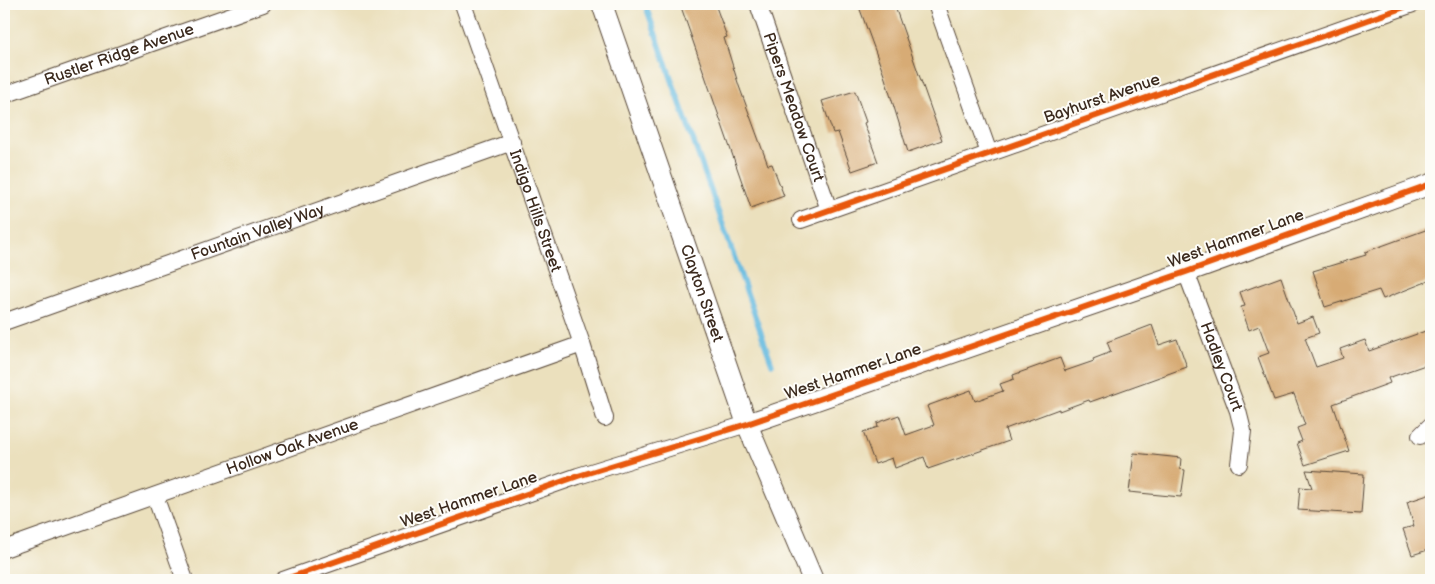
<svg xmlns="http://www.w3.org/2000/svg" width="1435" height="584" viewBox="0 0 1435 584" font-family="'Balsamiq Sans',sans-serif">
<style>
.lines{fill:none;stroke-linecap:round;stroke-linejoin:round}
.stream{stroke:#61b8de;stroke-width:5.5}
.building{fill:#d7ab75}
.minor-casing{stroke:#554536;stroke-width:18}
.tertiary-casing{stroke:#554536;stroke-width:22}
.minor{stroke:#fff;stroke-width:16}
.tertiary{stroke:#fff;stroke-width:20}
.cycleway-casing{stroke:#fdfcf7;stroke-width:9}
.cycleway{stroke:#e8590c;stroke-width:6}
.labels{text-anchor:middle;dominant-baseline:central;stroke-width:4;stroke-linejoin:round;paint-order:stroke}
.street-label{font-size:16px;fill:#3b2a1e;stroke:#fdfcf7}
</style>
<rect width="100%" height="100%" fill="#fdfcf7"/>
<filter id="ink" filterUnits="userSpaceOnUse"><feTurbulence type="fractalNoise" baseFrequency=".02" numOctaves="2"/><feDisplacementMap in="SourceGraphic" scale="10" xChannelSelector="R" yChannelSelector="G"/><feConvolveMatrix kernelMatrix="1 2 1 2 8 2 1 2 1" color-interpolation-filters="sRGB"/></filter>
<filter id="wash" filterUnits="userSpaceOnUse"><feTurbulence type="fractalNoise" baseFrequency=".0096" numOctaves="4" result="noise"/><feDisplacementMap in="SourceGraphic" scale="20" xChannelSelector="R" yChannelSelector="G"/><feGaussianBlur stdDeviation="1.12" result="paint"/><feColorMatrix in="noise" values="0 0 0 0 0 0 0 0 0 0 0 0 0 0 0 0 0 1.4 0 .05"/><feComposite in="paint" operator="in"/></filter>
<g filter="url(#wash)">
<rect width="100%" height="100%" fill="#ebe0bd"/>
<g class="lines">
<polyline class="stream" points="645,4 772,364"/>
</g>
<g id="blocks">
<g class="building">
<polygon points="680,4 715,4 727,37 724,38 739,86 768,165 772,164 784,196 751,208"/>
<polygon points="858,4 894,4 942,140 908,152 884,75"/>
<polygon points="855,91 866,122 864,123 878,162 852,171 838,132 833,133 822,101"/>
<polygon points="1431,228 1431,280 1383,299 1379,290 1325,307 1313,271 1366,255 1365,252"/>
<polygon points="1281,277 1297,323 1313,317 1319,333 1305,338 1316,367 1343,358 1340,349 1365,340 1369,351 1431,329 1431,363 1388,378 1390,383 1333,404 1349,451 1305,465 1297,443 1302,441 1297,428 1305,425 1294,394 1274,400 1258,357 1269,353 1259,326 1249,330 1241,307 1245,306 1240,292"/>
<polygon points="1152,325 1159,345 1177,339 1187,367 1090,402 1089,400 1059,411 1059,409 1005,429 1009,441 928,469 924,457 895,468 892,458 875,464 863,432 878,427 877,423 899,415 906,435 934,425 927,406 971,390 975,401 1003,391 1000,384 1014,379 1013,375 1060,358 1065,371 1094,361 1093,359 1111,352 1107,342"/>
<polygon points="1134,453 1181,458 1180,469 1185,470 1181,497 1129,492"/>
<polygon points="1306,470 1364,474 1361,514 1298,510 1300,487 1312,488"/>
<polygon points="1431,494 1431,549 1412,555 1403,529 1414,526 1407,502"/>
</g>
</g>
</g>
<g filter="url(#ink)">
<use href="#blocks" fill-opacity="0" stroke="#554536" stroke-width="1"/>
<g class="lines">
<defs>
<g id="minor">
<path id="s1" d="M463,4L582,344L605,418"/>
<path id="s2" d="M758,4L829,210"/>
<polyline points="936,4 989,153"/>
<path id="s3" d="M4,95L263,4"/>
<polyline points="801,220 1413,4"/>
<path id="s4" d="M1186,272L1238,411L1243,431L1239,464"/>
<path id="s5" d="M4,322L512,142"/>
<polyline points="1420,436 1431,425"/>
<polyline points="155,496 185,580"/>
<path id="s6" d="M4,549L582,344"/>
<polyline points="283,580 578,476 747,424"/>
</g>
<g id="tertiary">
<path id="s7" d="M602,4L747,424L813,580"/>
<polyline points="747,424 1186,272 1431,184"/>
</g>
</defs>
<use href="#minor" class="minor-casing"/>
<use href="#tertiary" class="tertiary-casing"/>
<use href="#minor" class="minor"/>
<use href="#tertiary" class="tertiary"/>
<defs>
<g id="cycleway">
<polyline points="801,220 1413,4"/>
<polyline points="283,580 578,476 747,424 1186,272 1431,184"/>
</g>
</defs>
<use href="#cycleway" class="cycleway-casing"/>
<use href="#cycleway" class="cycleway"/>
</g>
</g>
<g class="labels">
<g class="street-label">
<text stroke="none"><textPath href="#s3" startOffset="122">Rustler Ridge Avenue</textPath></text>
<text transform="translate(1102 99) rotate(-19)">Bayhurst Avenue</text>
<text stroke="none"><textPath href="#s2" startOffset="109">Pipers Meadow Court</textPath></text>
<text stroke="none"><textPath href="#s1" startOffset="219">Indigo Hills Street</textPath></text>
<text stroke="none"><textPath href="#s5" startOffset="269">Fountain Valley Way</textPath></text>
<text transform="translate(1236 239) rotate(-20)">West Hammer Lane</text>
<text stroke="none"><textPath href="#s7" startOffset="306">Clayton Street</textPath></text>
<text stroke="none"><textPath href="#s4" startOffset="101">Hadley Court</textPath></text>
<text transform="translate(853 372) rotate(-19)">West Hammer Lane</text>
<text stroke="none"><textPath href="#s6" startOffset="306">Hollow Oak Avenue</textPath></text>
<text transform="translate(469 500) rotate(-19)">West Hammer Lane</text>
</g>
</g>
<rect width="1435" height="584" fill="none" stroke="#fdfcf7" stroke-width="20"/>
</svg>
